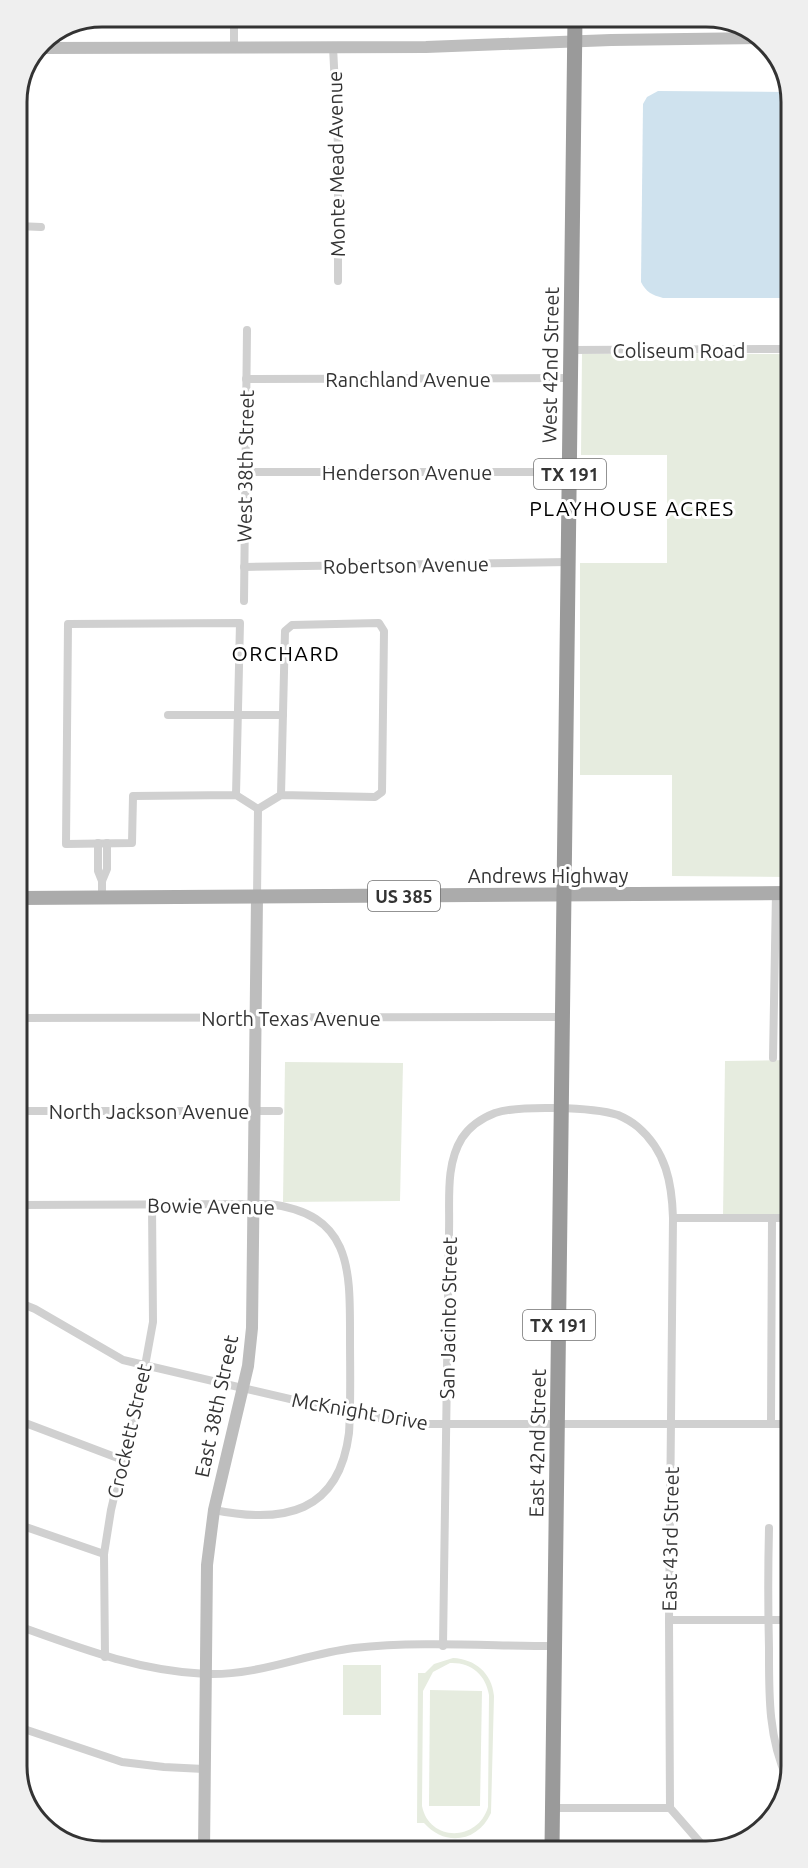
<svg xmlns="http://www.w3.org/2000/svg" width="808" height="1868" viewBox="0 0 808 1868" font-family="Ubuntu,sans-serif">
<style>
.green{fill:#e6ecdf;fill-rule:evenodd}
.water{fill:#cfe2ee}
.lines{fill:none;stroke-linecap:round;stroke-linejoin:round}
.street{stroke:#d0d0d0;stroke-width:8}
.secondary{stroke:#bdbdbd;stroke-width:12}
.primary{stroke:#ababab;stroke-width:14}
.highway{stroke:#9a9a9a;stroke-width:15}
.labels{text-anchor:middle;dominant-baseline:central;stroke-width:6;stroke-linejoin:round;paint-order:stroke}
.shield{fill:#fff;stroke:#707070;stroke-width:1.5}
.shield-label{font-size:18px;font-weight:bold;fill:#333}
.street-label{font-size:20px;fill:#333;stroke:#fff}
.neighbourhood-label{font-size:21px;letter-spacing:1.5px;fill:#000;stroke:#fff}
.rim{fill:none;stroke:#333;stroke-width:3}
</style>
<rect width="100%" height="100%" fill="#fff"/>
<g class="green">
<polygon points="582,354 788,354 789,877 672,876 672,775 580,775 580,563 667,563 667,455 581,455"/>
<polygon points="790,1060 790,1218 723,1218 725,1061"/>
<polygon points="285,1062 403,1063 400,1201 283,1202"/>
<path d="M453,1658C475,1659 492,1673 494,1696L491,1813C478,1842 445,1847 424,1823H417L418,1673H425L434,1664ZM450,1663C471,1662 486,1675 489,1695L488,1807C478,1842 429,1842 422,1806L423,1691L433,1672Z"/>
<rect x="343" y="1665" width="38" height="50"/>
<polygon points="430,1690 482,1691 480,1806 429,1806"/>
</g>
<path class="water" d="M658,91L787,92V298H663C652,295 646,292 641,282L643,104L647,97Z"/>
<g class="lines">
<g class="street">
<polyline points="234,17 234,48"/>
<polyline points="333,47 338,145 338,281"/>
<polyline points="17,226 41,227"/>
<polyline points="571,350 788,349"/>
<polyline points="246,379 571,378"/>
<polyline points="245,472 570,472"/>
<polyline points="244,567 568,562"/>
<polyline points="244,601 247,330"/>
<polyline points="168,715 283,715"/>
<polyline points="236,795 240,623 68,624 66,844 132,843 133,796 236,795 258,809"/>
<polyline points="258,809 281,795 375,797 382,792 384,631 379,623 292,625 285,631 281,795"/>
<polyline points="98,843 98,871 102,881"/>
<polyline points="257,897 258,809"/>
<polyline points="102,898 102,881 107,869 107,843"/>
<polyline points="19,1018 563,1017"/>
<polyline points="773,1058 776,893"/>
<polyline points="19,1111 279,1111"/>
<path d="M20,1205L269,1204C352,1214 350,1269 350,1337C350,1369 351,1401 349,1433C339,1513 284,1524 214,1510"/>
<polyline points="673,1218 790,1218"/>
<polyline points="20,1303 35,1309 123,1360 350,1413 415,1424 791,1424"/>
<polyline points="20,1421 123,1460"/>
<polyline points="771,1424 772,1218"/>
<polyline points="20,1525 104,1554"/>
<path d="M769,1528C768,1568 768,1608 769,1648C769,1692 768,1738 787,1778"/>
<polyline points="669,1620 791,1620"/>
<path d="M21,1627C82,1649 140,1671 206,1674C258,1676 304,1654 354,1648C420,1641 489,1646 555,1646"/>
<path d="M443,1646L449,1232C450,1201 445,1165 462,1138C470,1126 482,1118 495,1113C520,1105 593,1107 618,1115C625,1118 632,1122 638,1127C666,1151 672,1183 673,1218L669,1620L670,1808L704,1847"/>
<polyline points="105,1657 104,1554 111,1510 145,1366 153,1322 152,1205"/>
<polyline points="21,1728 122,1762 164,1767 204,1769"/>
<polyline points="553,1808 670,1808"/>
</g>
<g class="secondary">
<polyline points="39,48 426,47 611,40 761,38"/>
<polyline points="204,1851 207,1565 214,1510 248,1366 252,1328 257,897"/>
</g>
<polyline class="primary" points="19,898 789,893"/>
<polyline class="highway" points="552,1848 575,17"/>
</g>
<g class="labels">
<g class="shield">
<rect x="534" y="459" width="72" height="30" rx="4.5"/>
<rect x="368" y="881" width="72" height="30" rx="4.5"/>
<rect x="523" y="1310" width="72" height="30" rx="4.5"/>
</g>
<g class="shield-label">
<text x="570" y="474">TX 191</text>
<text x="404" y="896">US 385</text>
<text x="559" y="1325">TX 191</text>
</g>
<g class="street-label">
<text transform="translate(336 164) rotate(-91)">Monte Mead Avenue</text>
<text x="679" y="350">Coliseum Road</text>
<text transform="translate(550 365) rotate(-89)">West 42nd Street</text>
<text x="408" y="379">Ranchland Avenue</text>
<text transform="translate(245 466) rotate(-89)">West 38th Street</text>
<text x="407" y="472">Henderson Avenue</text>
<text transform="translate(406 565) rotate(-1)">Robertson Avenue</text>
<text x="548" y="875">Andrews Highway</text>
<text x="291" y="1018">North Texas Avenue</text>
<text x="149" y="1111">North Jackson Avenue</text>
<text transform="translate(211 1206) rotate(1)">Bowie Avenue</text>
<text transform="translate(448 1318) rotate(-89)">San Jacinto Street</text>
<text transform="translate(216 1406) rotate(-78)">East 38th Street</text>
<text transform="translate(360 1411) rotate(10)">McKnight Drive</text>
<text transform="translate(129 1431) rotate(-77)">Crockett Street</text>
<text transform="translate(537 1443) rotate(-89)">East 42nd Street</text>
<text transform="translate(670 1539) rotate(-89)">East 43rd Street</text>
</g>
<g class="neighbourhood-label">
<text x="632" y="508">PLAYHOUSE ACRES</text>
<text x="286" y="653">ORCHARD</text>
</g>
</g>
<path d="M0 0H808V1868H0ZM102 27H706A75 75 0 0 1 781 102V1766A75 75 0 0 1 706 1841H102A75 75 0 0 1 27 1766V102A75 75 0 0 1 102 27Z" fill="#efefef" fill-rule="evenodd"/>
<path class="rim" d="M102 27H706A75 75 0 0 1 781 102V1766A75 75 0 0 1 706 1841H102A75 75 0 0 1 27 1766V102A75 75 0 0 1 102 27Z"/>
</svg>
